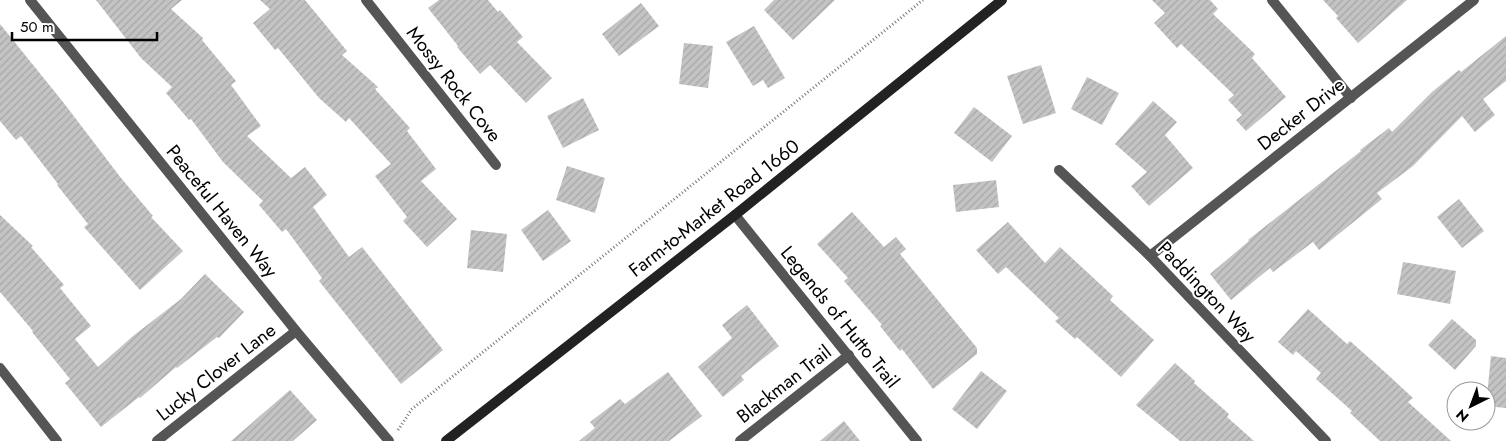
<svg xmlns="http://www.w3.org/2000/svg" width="1506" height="441" viewBox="0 0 1506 441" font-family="Jost,sans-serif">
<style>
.building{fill:url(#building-hatch)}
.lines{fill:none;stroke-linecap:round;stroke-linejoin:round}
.path{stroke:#777;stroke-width:3;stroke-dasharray:1 2.5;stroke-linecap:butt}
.minor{stroke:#555;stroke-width:10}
.secondary{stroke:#222;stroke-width:10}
.labels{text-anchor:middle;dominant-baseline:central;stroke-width:4;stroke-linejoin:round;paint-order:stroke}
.street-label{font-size:19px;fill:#000;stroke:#fff}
</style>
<defs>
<pattern id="building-hatch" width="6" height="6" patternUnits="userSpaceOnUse" patternTransform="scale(1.25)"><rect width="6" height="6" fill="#c4c4c4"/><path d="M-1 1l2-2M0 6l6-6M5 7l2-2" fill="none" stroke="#a7a7a7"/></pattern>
</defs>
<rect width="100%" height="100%" fill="#fff"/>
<g class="building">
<polygon points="96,0 182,0 171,9 203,38 202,40 236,81 231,85 261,126 247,136 291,178 305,167 327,195 313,207 349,257 362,247 443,350 401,384 319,281 322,278 286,229 282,232 259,205 263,201 223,162 191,119 189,120 166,93 172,87 141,58"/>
<polygon points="260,0 305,0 347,51 342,55 378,87 375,89 410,128 407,131 436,169 421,181 457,219 427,247 403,221 407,217 375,176 391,164 349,118 346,122 319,98 278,48 275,50 253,23 270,9"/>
<polygon points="439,0 488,0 498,12 500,10 523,37 517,42 552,78 526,103 490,65 480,74 457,47 458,46 428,8"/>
<polygon points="774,0 835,0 793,40 764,10"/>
<polygon points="1152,0 1210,0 1218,9 1213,14 1255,54 1252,58 1286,97 1246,131 1236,120 1242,115 1228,100 1234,95 1181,44 1177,48 1154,23 1165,13"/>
<polygon points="1323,0 1407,0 1358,43 1336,18 1338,16"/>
<polygon points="641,3 659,26 619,56 602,34"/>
<polygon points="0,24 63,102 121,178 153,216 151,217 183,251 140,290 84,227 88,224 57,185 58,184 21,136 16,140 0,121"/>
<polygon points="754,26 785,78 768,88 763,80 753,86 726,42"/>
<polygon points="1506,36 1506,81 1483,99 1495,115 1475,132 1462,116 1413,166 1377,193 1382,199 1319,250 1313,242 1273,272 1270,268 1231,300 1210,274 1249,241 1248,240 1361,151 1360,150 1389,128 1392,132 1432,92 1459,70 1461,72"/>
<polygon points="684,43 713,46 708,88 679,84"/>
<polygon points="1041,65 1056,113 1023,124 1007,76"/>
<polygon points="1087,77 1119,93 1102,125 1071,109"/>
<polygon points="583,98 599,130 563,148 547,116"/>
<polygon points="1153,101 1177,122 1165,135 1193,168 1149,206 1131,186 1147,172 1115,144"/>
<polygon points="974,107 1012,136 992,162 954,133"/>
<polygon points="567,166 605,178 595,213 556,200"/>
<polygon points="996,180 999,207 956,212 953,185"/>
<polygon points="1459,199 1484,231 1462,248 1437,217"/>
<polygon points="548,210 571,241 543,261 521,230"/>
<polygon points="852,212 884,247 896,237 906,249 900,254 977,348 977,354 933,389 902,349 900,351 880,326 882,325 844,281 848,278 817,244"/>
<polygon points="0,215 33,246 31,247 64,285 60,288 91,326 75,339 98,367 133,336 181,299 205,274 244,312 219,338 217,337 177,368 176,367 140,398 139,397 101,427 65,383 70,379 32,332 33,331 0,292"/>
<polygon points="1008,222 1045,263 1060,247 1113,296 1110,300 1154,340 1121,377 1077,337 1075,339 1055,321 1059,318 1006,267 998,274 976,250"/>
<polygon points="471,230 507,234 503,272 467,268"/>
<polygon points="1403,262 1456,271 1450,304 1397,294"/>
<polygon points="747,305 779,346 741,376 744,380 723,397 698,367 732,338 722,325"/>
<polygon points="1308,309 1347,344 1350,341 1387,374 1413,398 1408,402 1451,441 1380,441 1350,413 1352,411 1316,379 1321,373 1296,351 1293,355 1278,342"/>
<polygon points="1452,319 1476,340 1476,346 1455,370 1428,345"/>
<polygon points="1491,356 1506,358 1506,408 1486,406"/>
<polygon points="1175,363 1195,381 1194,383 1229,414 1227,417 1254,441 1180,441 1136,405"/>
<polygon points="981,371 1007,391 977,429 952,409"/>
<polygon points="668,372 702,416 669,441 579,441 595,428 590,422 620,399 625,404"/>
<polygon points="290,390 317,420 293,441 231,441"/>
<polygon points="844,421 860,441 820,441"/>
</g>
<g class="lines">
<polyline class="path" points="398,430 412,409 923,0"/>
<g class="minor">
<polyline points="30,0 296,331 389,441"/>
<polyline points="366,0 496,165"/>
<polyline points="1272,0 1351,98"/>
<polyline points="1059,170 1150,256 1326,441"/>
<polyline points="735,215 917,441"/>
<polyline points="1150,256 1474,0"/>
<polyline points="0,368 57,441"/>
<polyline points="157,441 296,331"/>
<polyline points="740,441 849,355"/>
</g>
<polyline class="secondary" points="446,441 735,215 1002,0"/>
</g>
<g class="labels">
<g class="street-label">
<text transform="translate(454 84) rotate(52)">Mossy Rock Cove</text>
<text transform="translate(1301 114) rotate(-38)">Decker Drive</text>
<text transform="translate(714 208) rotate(-38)">Farm-to-Market Road 1660</text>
<text transform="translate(222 211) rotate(51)">Peaceful Haven Way</text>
<text transform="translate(1207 292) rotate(46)">Paddington Way</text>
<text transform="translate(840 317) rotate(51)">Legends of Hutto Trail</text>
<text transform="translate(216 372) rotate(-38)">Lucky Clover Lane</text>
<text transform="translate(784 384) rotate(-38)">Blackman Trail</text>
</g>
</g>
<g transform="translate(1471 406) rotate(222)"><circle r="24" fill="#ffffff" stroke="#999999"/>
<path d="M0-4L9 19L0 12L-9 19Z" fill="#000000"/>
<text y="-8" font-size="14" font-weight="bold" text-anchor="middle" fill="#000000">N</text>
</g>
<path d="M12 32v8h145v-8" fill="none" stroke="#000000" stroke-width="2.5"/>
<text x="20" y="32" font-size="15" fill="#000000" stroke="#ffffff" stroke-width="4" paint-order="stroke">50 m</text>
</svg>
